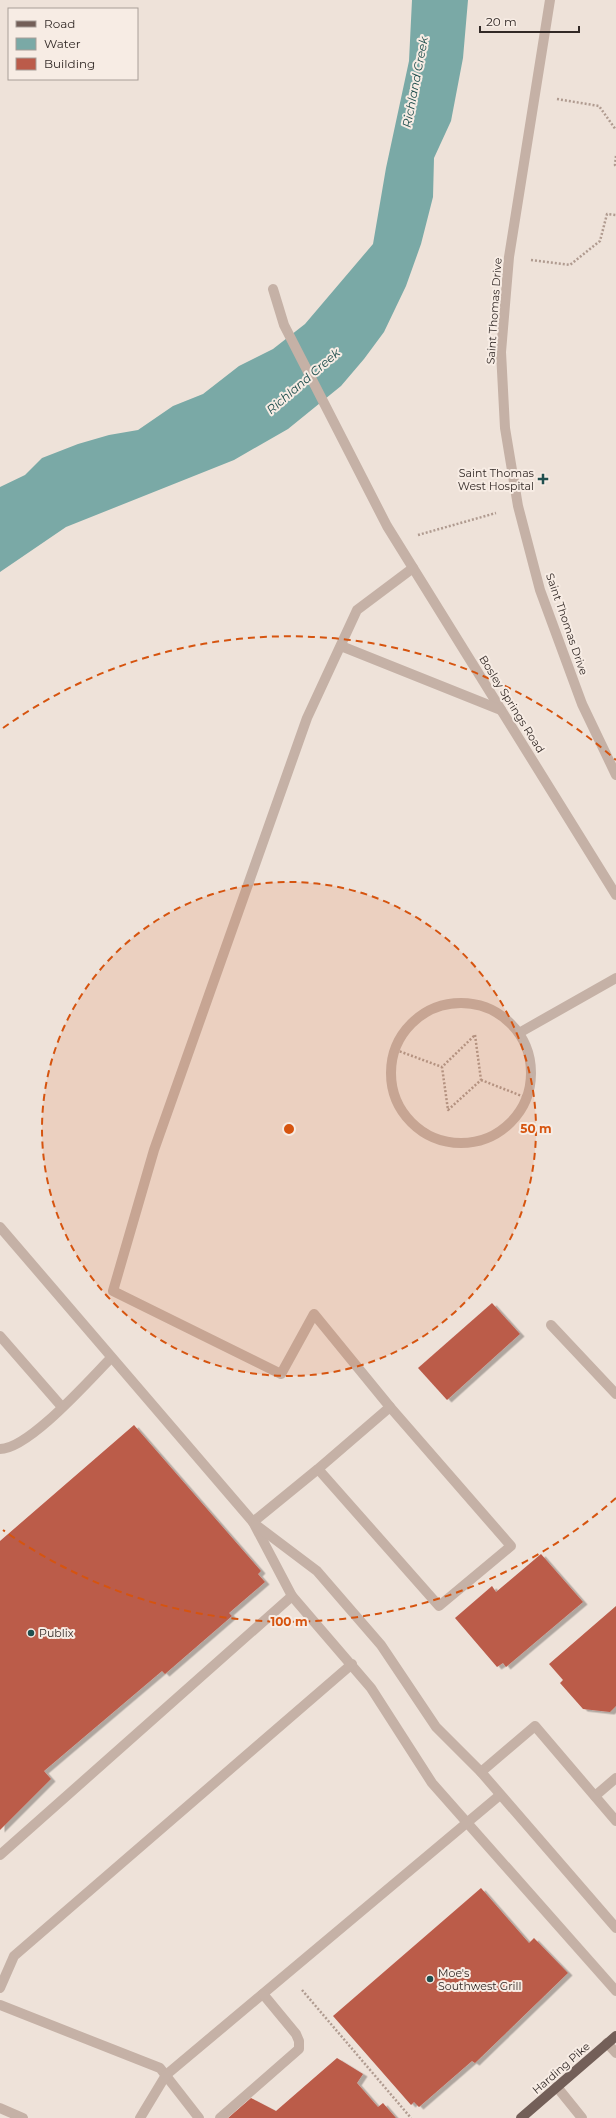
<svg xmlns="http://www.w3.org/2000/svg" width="616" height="2118" viewBox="0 0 616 2118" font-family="Montserrat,sans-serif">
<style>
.water{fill:#7aa9a6}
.building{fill:#bb5b4a;filter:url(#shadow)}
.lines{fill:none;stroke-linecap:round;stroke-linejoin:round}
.path{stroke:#b09b90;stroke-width:2.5;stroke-dasharray:2 2;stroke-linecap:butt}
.minor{stroke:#c5b1a6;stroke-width:10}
.major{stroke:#735f58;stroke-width:10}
.ring{fill:none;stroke:#d6540f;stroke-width:2;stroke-dasharray:7 5}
.poi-dot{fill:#204f4e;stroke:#f7ece4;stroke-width:1.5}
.labels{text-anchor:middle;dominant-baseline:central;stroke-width:4;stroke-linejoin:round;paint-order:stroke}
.street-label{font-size:11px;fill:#322926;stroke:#f7ece4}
.poi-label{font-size:11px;fill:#322926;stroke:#f7ece4;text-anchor:start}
.water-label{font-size:12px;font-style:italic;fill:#204f4e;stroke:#f7ece4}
.centre{fill:#d6540f;stroke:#f7ece4;stroke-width:2}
.ring-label{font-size:12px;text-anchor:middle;font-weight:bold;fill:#d6540f;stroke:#f7ece4;stroke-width:4;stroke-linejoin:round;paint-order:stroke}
</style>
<defs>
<filter id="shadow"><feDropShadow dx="4.5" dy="2.5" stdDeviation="0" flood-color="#0004"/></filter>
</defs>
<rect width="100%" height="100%" fill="#eee2d9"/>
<polygon class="water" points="412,0 468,0 463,58 451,121 434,158 433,197 421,244 406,286 384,332 364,359 341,386 288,429 234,460 66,527 0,572 0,487 25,475 42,458 78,444 109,435 138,430 173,406 203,394 239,366 273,349 305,324 373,244 386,168 409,61"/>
<g class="building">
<polygon points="492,1303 520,1334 447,1400 418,1368"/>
<polygon points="134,1425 261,1571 258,1574 265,1582 229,1613 232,1616 165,1674 162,1671 44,1771 51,1779 0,1830 0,1541"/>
<polygon points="541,1554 583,1602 506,1667 503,1663 497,1667 455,1618 492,1586 496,1592"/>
<polygon points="616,1606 616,1706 610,1712 583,1709 560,1683 563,1680 549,1664"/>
<polygon points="481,1888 529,1943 534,1938 568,1973 475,2063 472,2061 419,2107 414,2102 411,2105 333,2016"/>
<polygon points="337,2058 363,2074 357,2083 378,2107 383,2103 396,2118 228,2118 251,2098 276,2111"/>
</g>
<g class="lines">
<g class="path">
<polyline points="557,99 599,106 616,130"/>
<polyline points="616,156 615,165 616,166"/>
<polyline points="531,260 570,265 600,241 607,214 616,215"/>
<polyline points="418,535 496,513"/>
<polygon points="475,1035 481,1080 448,1110 442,1067"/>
<polyline points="396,1050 442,1067"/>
<polyline points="481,1080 527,1098"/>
<polyline points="302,1990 411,2118"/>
</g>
<g class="minor">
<polyline points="550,0 509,257 501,352 505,428 518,506 540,590 582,704 616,775"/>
<polyline points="273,289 284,325 387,526 616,895"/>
<polyline points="341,646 501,710"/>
<circle cx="461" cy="1073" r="70"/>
<polyline points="519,1033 616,978"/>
<polyline points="0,1227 253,1522 292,1596 371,1688 432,1783 616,1991"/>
<polyline points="551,1325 616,1394"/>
<polyline points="0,1336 62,1407"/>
<polyline points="390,1407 314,1314 281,1374 113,1291 154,1150 307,718 357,610 413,568"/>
<path d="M0,1449C29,1449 90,1379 111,1358"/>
<polyline points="253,1522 318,1469 390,1407 511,1546 439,1606 318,1469"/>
<polyline points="256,1525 317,1571 381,1645 436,1727 481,1772 616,1928"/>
<polyline points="481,1772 535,1726 616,1821"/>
<polyline points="595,1796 616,1778"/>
<polyline points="0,1855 292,1596"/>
<polyline points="0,1988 14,1956 352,1664"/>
<polyline points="0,2005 160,2068 199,2118"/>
<polyline points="607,2043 616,2053"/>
<polyline points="557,2087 582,2118"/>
<polyline points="0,2108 23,2118"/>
<polyline points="140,2118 166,2075 500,1795"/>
<polyline points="220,2118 299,2049 299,2041 296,2034 263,1994"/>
</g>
<polyline class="major" points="521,2118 616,2036"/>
</g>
<circle cx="289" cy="1129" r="247" fill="#d6540f" fill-opacity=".12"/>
<g class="ring">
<circle cx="289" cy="1129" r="247"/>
<path d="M616 1498A493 493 0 0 1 3 1530M3 728A493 493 0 0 1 616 760"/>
</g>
<g class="poi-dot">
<path d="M541 473h4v4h4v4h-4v4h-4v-4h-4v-4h4z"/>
<circle cx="31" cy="1633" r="4"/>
<circle cx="430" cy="1979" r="4"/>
</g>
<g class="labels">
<g class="street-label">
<text transform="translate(494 311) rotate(-86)">Saint Thomas Drive</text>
<text transform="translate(567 624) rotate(71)">Saint Thomas Drive</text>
<text transform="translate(512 704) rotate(58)">Bosley Springs Road</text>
<text transform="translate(561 2068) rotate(-41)">Harding Pike</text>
</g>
<g class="poi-label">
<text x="534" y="473" text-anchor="end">Saint Thomas<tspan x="534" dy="13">West Hospital</tspan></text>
<text x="39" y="1633">Publix</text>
<text x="438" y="1973">Moe's<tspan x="438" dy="13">Southwest Grill</tspan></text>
</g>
<g class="water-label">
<text transform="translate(415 82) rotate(-79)">Richland Creek</text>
<text transform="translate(303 381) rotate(-41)">Richland Creek</text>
</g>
</g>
<circle cx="289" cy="1129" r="6" class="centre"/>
<g class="ring-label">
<text x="536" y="1133">50 m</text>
<text x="289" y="1626">100 m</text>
</g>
<rect x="8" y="8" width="130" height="72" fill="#f7ece4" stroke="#a89e98"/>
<rect x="16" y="21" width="20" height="6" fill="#735f58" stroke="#a89e98"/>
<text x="44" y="28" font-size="12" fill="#322926">Road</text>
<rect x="16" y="38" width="20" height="12" fill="#7aa9a6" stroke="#a89e98"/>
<text x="44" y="48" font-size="12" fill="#322926">Water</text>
<rect x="16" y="58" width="20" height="12" fill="#bb5b4a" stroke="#a89e98"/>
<text x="44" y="68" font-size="12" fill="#322926">Building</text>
<path d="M480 26v6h99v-6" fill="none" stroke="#322926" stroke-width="2"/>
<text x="486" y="26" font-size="12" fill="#322926" stroke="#f7ece4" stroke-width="3" paint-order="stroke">20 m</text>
</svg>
